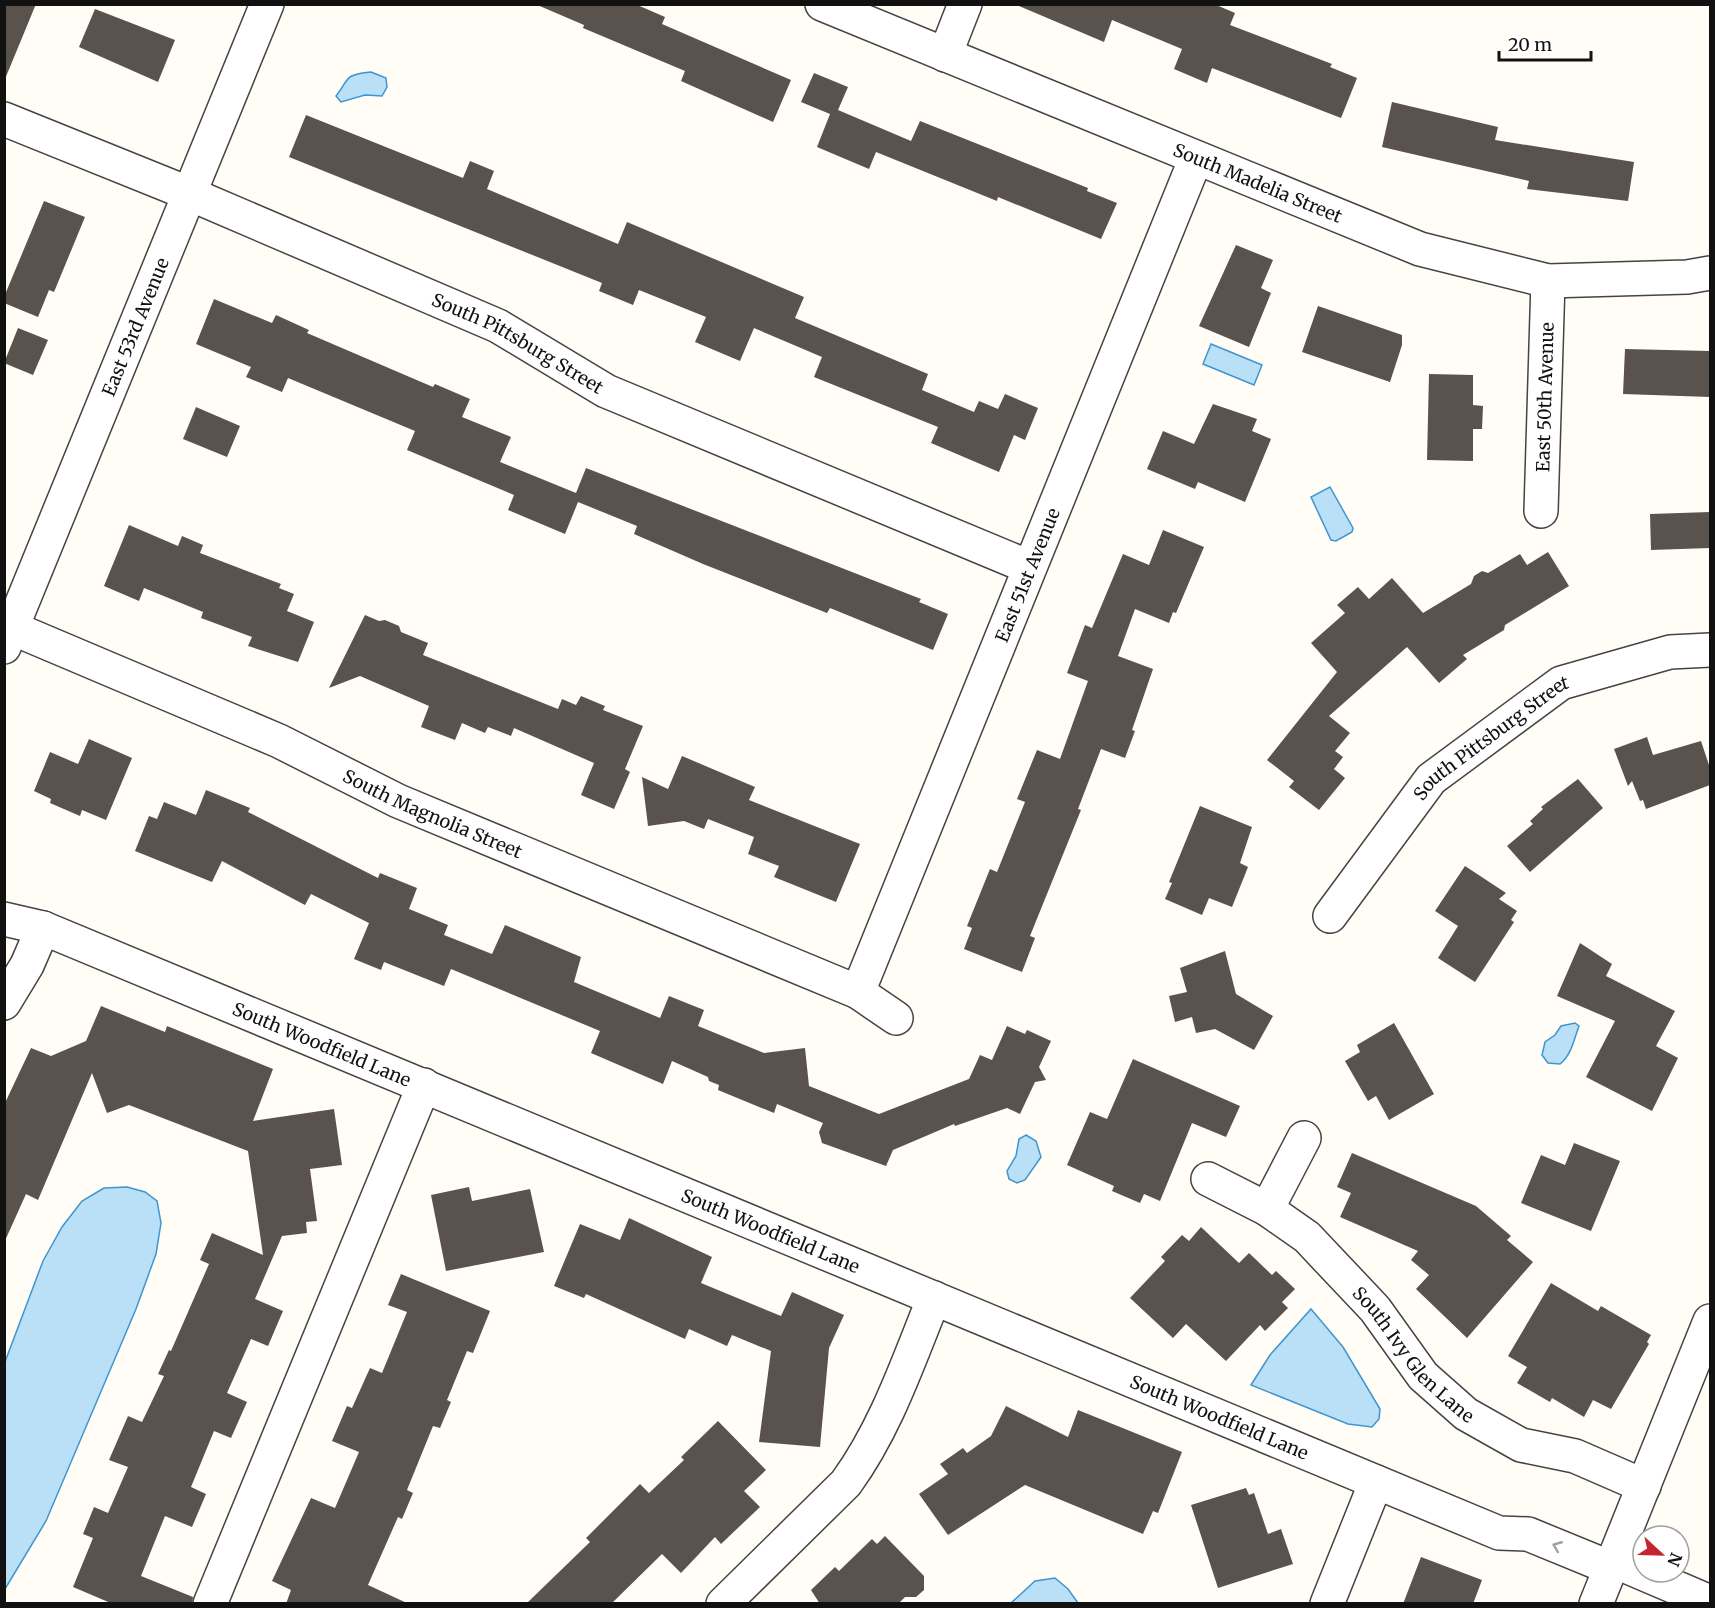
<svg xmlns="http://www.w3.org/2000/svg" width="1715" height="1608" viewBox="0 0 1715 1608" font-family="Merriweather,serif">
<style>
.water{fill:#b9e0f7;stroke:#3f96cf;stroke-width:1.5}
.building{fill:#5a524d}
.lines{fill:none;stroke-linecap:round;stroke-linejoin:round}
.minor-casing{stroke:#444;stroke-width:36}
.minor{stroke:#fff;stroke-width:33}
.oneway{stroke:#a0a0a0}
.labels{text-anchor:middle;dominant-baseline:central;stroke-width:6;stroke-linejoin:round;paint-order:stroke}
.street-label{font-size:18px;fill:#111;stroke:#fff}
</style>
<rect width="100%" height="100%" fill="#fffdf5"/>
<g class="water">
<path d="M371,72L386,78L387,87L382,96L365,95L341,102L336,96C350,79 342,75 371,72Z"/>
<polygon points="1211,344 1262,365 1254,385 1203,364"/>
<polygon points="1330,487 1353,528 1352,532 1336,541 1331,540 1311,497"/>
<path d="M1575,1023L1579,1026C1574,1039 1572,1054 1560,1064L1548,1063L1542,1055L1545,1042L1555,1035L1561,1026Z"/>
<polygon points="1026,1135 1036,1141 1041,1157 1025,1180 1017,1183 1009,1179 1007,1171 1016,1156 1019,1139"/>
<polygon points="127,1187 145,1192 157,1201 161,1223 156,1254 136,1309 46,1521 5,1589 5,1362 43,1261 62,1227 82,1201 104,1188"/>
<polygon points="1311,1309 1343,1347 1380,1409 1379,1419 1372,1427 1348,1424 1251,1385 1270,1355"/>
<polygon points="1055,1578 1068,1589 1078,1603 1011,1603 1035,1581"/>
</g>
<g class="building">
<polygon points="4,4 36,4 5,79 4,79"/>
<polygon points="535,4 635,4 665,17 662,24 791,80 773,122 681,81 685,71 583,28 584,25"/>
<polygon points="1014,4 1214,4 1235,13 1230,25 1332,64 1330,67 1357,78 1341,118 1212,68 1207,83 1174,69 1182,49 1112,20 1104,42"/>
<polygon points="95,9 175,40 158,82 79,47"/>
<polygon points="814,73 848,87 838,110 911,141 920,121 1088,188 1087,191 1117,203 1101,239 998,197 997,201 876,152 869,169 817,147 830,114 801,102"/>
<polygon points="1392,102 1498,127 1495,140 1634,162 1628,201 1527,189 1529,181 1382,147"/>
<polygon points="306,115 463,178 470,161 494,171 487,189 618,244 627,222 804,297 795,318 928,374 922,390 974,412 979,401 998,409 1005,394 1038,408 1025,440 1014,435 999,472 931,443 938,427 814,377 822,357 754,328 740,361 695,342 706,317 639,290 633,305 599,291 602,283 289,157"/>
<polygon points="44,201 85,217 54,292 49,290 38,317 4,303 4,297"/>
<polygon points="1236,245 1273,260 1261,288 1271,293 1249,347 1199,326"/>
<polygon points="214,299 272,323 276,315 309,330 307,333 433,387 435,384 470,399 462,417 511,437 500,462 576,493 586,468 921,599 919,602 948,614 933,650 830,608 827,613 703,564 634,534 637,526 578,502 565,534 508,510 514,495 407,450 415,431 288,378 282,392 246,377 251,367 196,344"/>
<polygon points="1318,306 1402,335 1402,345 1390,382 1302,352"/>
<polygon points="18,328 48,340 33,375 4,363"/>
<polygon points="1625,349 1710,351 1710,397 1623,394"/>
<polygon points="1429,374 1473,375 1473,405 1483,406 1482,429 1473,429 1473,461 1427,460"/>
<polygon points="1213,404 1257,419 1252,431 1271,439 1245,502 1198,482 1195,489 1147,469 1163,431 1194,444"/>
<polygon points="196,407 240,426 227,457 183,439"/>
<polygon points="1710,512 1710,548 1651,550 1650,514"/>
<polygon points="129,525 178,546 182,536 203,545 200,553 281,584 279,588 294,594 287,611 314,622 298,662 248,646 252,637 201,618 203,612 144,588 139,601 104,586"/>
<polygon points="1163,530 1204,547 1176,613 1173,612 1169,623 1135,609 1118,656 1153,669 1132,730 1135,731 1125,758 1101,749 1078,809 1081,810 1030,936 1035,938 1022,972 964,949 972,928 967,926 990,869 997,872 1025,802 1017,799 1037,750 1060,759 1088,681 1067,673 1085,625 1092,628 1123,554 1149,565"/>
<polygon points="1548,552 1569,586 1505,625 1504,630 1463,655 1467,659 1439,683 1407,647 1329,716 1350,733 1335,751 1343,757 1334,769 1345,778 1319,810 1289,787 1294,781 1267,760 1337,672 1311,643 1345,613 1337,605 1358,587 1369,599 1392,578 1423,613 1471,584 1474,576 1482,571 1488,573 1520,554 1527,565"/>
<polygon points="365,615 379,621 385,620 399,626 401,632 428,643 423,655 558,709 562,699 576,705 581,696 605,706 603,710 643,726 625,769 630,772 614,809 581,795 594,763 514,728 511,736 488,727 485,733 462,723 455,740 421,727 429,706 360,676 329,688"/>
<polygon points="1647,737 1653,755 1701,741 1710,768 1710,785 1646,809 1643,800 1640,801 1632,781 1628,786 1614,749"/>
<polygon points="89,739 132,758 106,820 82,810 80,816 50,803 51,799 34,791 50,752 78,764"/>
<polygon points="682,756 755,787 749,800 860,844 836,902 774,877 779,866 748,854 754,837 708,819 704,829 684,821 648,826 642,777 668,789"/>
<polygon points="1578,779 1603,808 1530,872 1507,846 1533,824 1530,821 1543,809 1541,807"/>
<polygon points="206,790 250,808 248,812 378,878 380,873 417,888 409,909 448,925 444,935 492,954 505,925 581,957 574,982 660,1018 669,996 704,1010 698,1026 764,1053 805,1048 809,1086 879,1114 969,1079 980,1055 992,1060 1007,1026 1025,1034 1027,1030 1051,1041 1039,1067 1046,1080 1035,1082 1020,1114 1007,1108 955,1126 954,1124 893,1150 886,1166 822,1143 819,1132 823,1123 777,1104 774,1113 718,1090 719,1085 709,1081 708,1077 672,1061 663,1084 591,1053 600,1031 451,969 444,986 384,962 381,970 354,959 369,923 311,894 305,905 222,861 212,882 135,851 149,816 157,819 164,802 196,815"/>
<polygon points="1200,806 1252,827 1240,863 1248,867 1232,907 1209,898 1202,915 1165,899 1172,883 1169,882"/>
<polygon points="1465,866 1506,893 1499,899 1517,911 1511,920 1514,922 1475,982 1438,958 1458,926 1435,911"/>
<polygon points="1580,943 1612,964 1606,976 1675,1011 1656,1046 1678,1058 1652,1111 1586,1077 1615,1021 1557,996"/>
<polygon points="1225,951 1236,994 1273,1016 1254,1050 1215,1029 1196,1033 1192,1017 1175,1022 1169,996 1187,992 1180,968"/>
<polygon points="101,1006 165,1032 167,1026 273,1069 253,1121 334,1109 342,1165 310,1169 317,1221 306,1222 307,1233 282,1236 255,1299 283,1311 268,1346 251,1339 227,1393 247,1402 231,1438 214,1431 191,1487 206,1494 192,1527 165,1516 141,1576 193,1597 192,1604 113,1604 73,1587 93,1538 83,1534 94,1507 108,1513 128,1467 109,1460 128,1416 142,1422 164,1376 158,1374 169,1350 171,1351 209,1264 200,1260 212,1233 263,1255 248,1151 129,1105 107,1113 92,1073 38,1200 26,1194 4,1243 4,1105 31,1048 51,1056 86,1041"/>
<polygon points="1394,1023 1434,1094 1389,1120 1376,1096 1368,1101 1345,1061 1360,1052 1357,1045"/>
<polygon points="1133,1059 1240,1106 1226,1137 1192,1123 1160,1201 1144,1194 1140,1203 1112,1191 1114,1186 1067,1165 1090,1112 1107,1119"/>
<polygon points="1574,1143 1620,1161 1591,1231 1521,1203 1541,1155 1565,1165"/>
<polygon points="1352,1153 1476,1206 1511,1236 1507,1240 1533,1262 1467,1338 1416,1289 1429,1275 1411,1260 1418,1251 1340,1217 1351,1193 1337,1187"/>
<polygon points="469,1187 472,1201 530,1189 544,1252 446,1271 431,1195"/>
<polygon points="629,1218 712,1257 701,1283 781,1316 792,1292 844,1315 829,1348 820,1447 759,1442 771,1351 732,1335 727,1346 689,1329 685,1339 586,1294 584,1298 554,1286 580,1224 620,1240"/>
<polygon points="1201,1227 1239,1263 1249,1253 1272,1275 1276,1271 1295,1289 1282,1302 1288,1308 1265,1331 1260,1325 1226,1361 1186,1324 1173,1338 1130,1298 1165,1261 1161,1257 1182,1235 1189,1241"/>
<polygon points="401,1274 490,1311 473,1353 467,1351 447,1400 451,1402 440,1428 433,1426 407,1490 413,1493 402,1519 398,1517 368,1585 409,1604 286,1604 291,1590 272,1581 311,1498 335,1508 359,1452 332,1441 347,1406 352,1408 370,1368 382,1373 407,1312 388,1305"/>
<polygon points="1551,1283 1598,1311 1601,1306 1651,1335 1647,1342 1649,1344 1611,1409 1593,1400 1584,1417 1552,1398 1550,1402 1517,1383 1527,1367 1508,1356"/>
<polygon points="1006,1406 1068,1437 1078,1410 1182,1452 1158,1513 1153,1511 1143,1534 1025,1485 948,1535 919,1494 948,1474 940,1464 963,1448 967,1453 991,1436"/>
<polygon points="718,1421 766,1470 744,1491 760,1507 721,1544 715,1537 681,1573 662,1554 611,1604 526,1604 590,1542 586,1538 640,1484 649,1493 684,1460 681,1457"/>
<polygon points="1246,1488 1249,1495 1254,1493 1268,1534 1281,1529 1293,1564 1218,1588 1191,1505"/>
<polygon points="885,1536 924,1576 924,1590 916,1597 905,1597 898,1604 820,1604 811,1590 835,1567 839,1571 872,1539 877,1544"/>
<polygon points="1421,1557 1482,1580 1473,1604 1403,1604"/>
</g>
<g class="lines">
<defs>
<g id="minor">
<path id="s1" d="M822,4L1420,249L1548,281L1687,277L1710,273"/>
<polyline points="945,55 965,4"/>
<path id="s2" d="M4,119L190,194L498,326L606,391L1029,567"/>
<path id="s3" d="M1541,511L1548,281"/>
<path id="s4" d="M12,628L279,741L398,801L858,992L896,1018"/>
<path id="s5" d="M4,647L267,4"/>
<path id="s6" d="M1330,916L1431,779L1561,683L1670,652L1710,650"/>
<path id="s7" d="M4,919L43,928L1499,1533L1528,1534L1611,1568"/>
<path id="s8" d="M858,992L1196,158"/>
<polyline points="4,1003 27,965 43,928"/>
<path id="s9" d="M1208,1179L1267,1209L1307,1237L1375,1309L1423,1376L1466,1414L1521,1445L1575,1456L1644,1486"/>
<polyline points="1267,1209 1304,1138"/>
<polyline points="1614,1561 1710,1602"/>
<polyline points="210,1604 424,1085"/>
<path d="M723,1604L846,1483C886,1428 908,1362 934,1298"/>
<polyline points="1327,1604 1376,1482"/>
<polyline points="1596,1604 1710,1321"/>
</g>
</defs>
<use href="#minor" class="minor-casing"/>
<use href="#minor" class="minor"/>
</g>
<defs><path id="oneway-chevron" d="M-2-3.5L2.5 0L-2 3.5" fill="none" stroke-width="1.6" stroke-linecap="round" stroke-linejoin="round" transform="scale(1.5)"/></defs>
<use class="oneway" href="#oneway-chevron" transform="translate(1557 1546) rotate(-158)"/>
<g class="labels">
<g class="street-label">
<text stroke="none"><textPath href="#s1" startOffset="471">South Madelia Street</textPath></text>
<text stroke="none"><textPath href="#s5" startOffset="346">East 53rd Avenue</textPath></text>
<text stroke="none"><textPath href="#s2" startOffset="561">South Pittsburg Street</textPath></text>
<text stroke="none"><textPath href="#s3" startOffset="114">East 50th Avenue</textPath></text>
<text stroke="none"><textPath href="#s8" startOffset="450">East 51st Avenue</textPath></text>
<text stroke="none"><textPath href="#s6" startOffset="243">South Pittsburg Street</textPath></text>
<text stroke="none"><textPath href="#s4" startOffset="460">South Magnolia Street</textPath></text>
<text stroke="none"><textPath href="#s7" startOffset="342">South Woodfield Lane</textPath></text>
<text stroke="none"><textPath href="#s7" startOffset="828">South Woodfield Lane</textPath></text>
<text stroke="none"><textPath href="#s9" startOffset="274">South Ivy Glen Lane</textPath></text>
<text stroke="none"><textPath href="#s7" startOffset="1314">South Woodfield Lane</textPath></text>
</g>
</g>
<rect width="1715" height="1608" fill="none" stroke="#111111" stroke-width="12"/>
<g transform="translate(1661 1554) rotate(112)"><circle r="28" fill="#ffffff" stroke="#a0a0a0" stroke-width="1.5"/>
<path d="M0-4.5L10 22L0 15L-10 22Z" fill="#c4262e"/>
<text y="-9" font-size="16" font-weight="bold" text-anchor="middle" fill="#111111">N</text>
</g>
<path d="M1499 51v9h92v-9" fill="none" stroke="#111111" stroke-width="3"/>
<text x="1508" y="51" font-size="18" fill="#111111" stroke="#ffffff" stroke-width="4.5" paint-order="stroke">20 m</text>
</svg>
